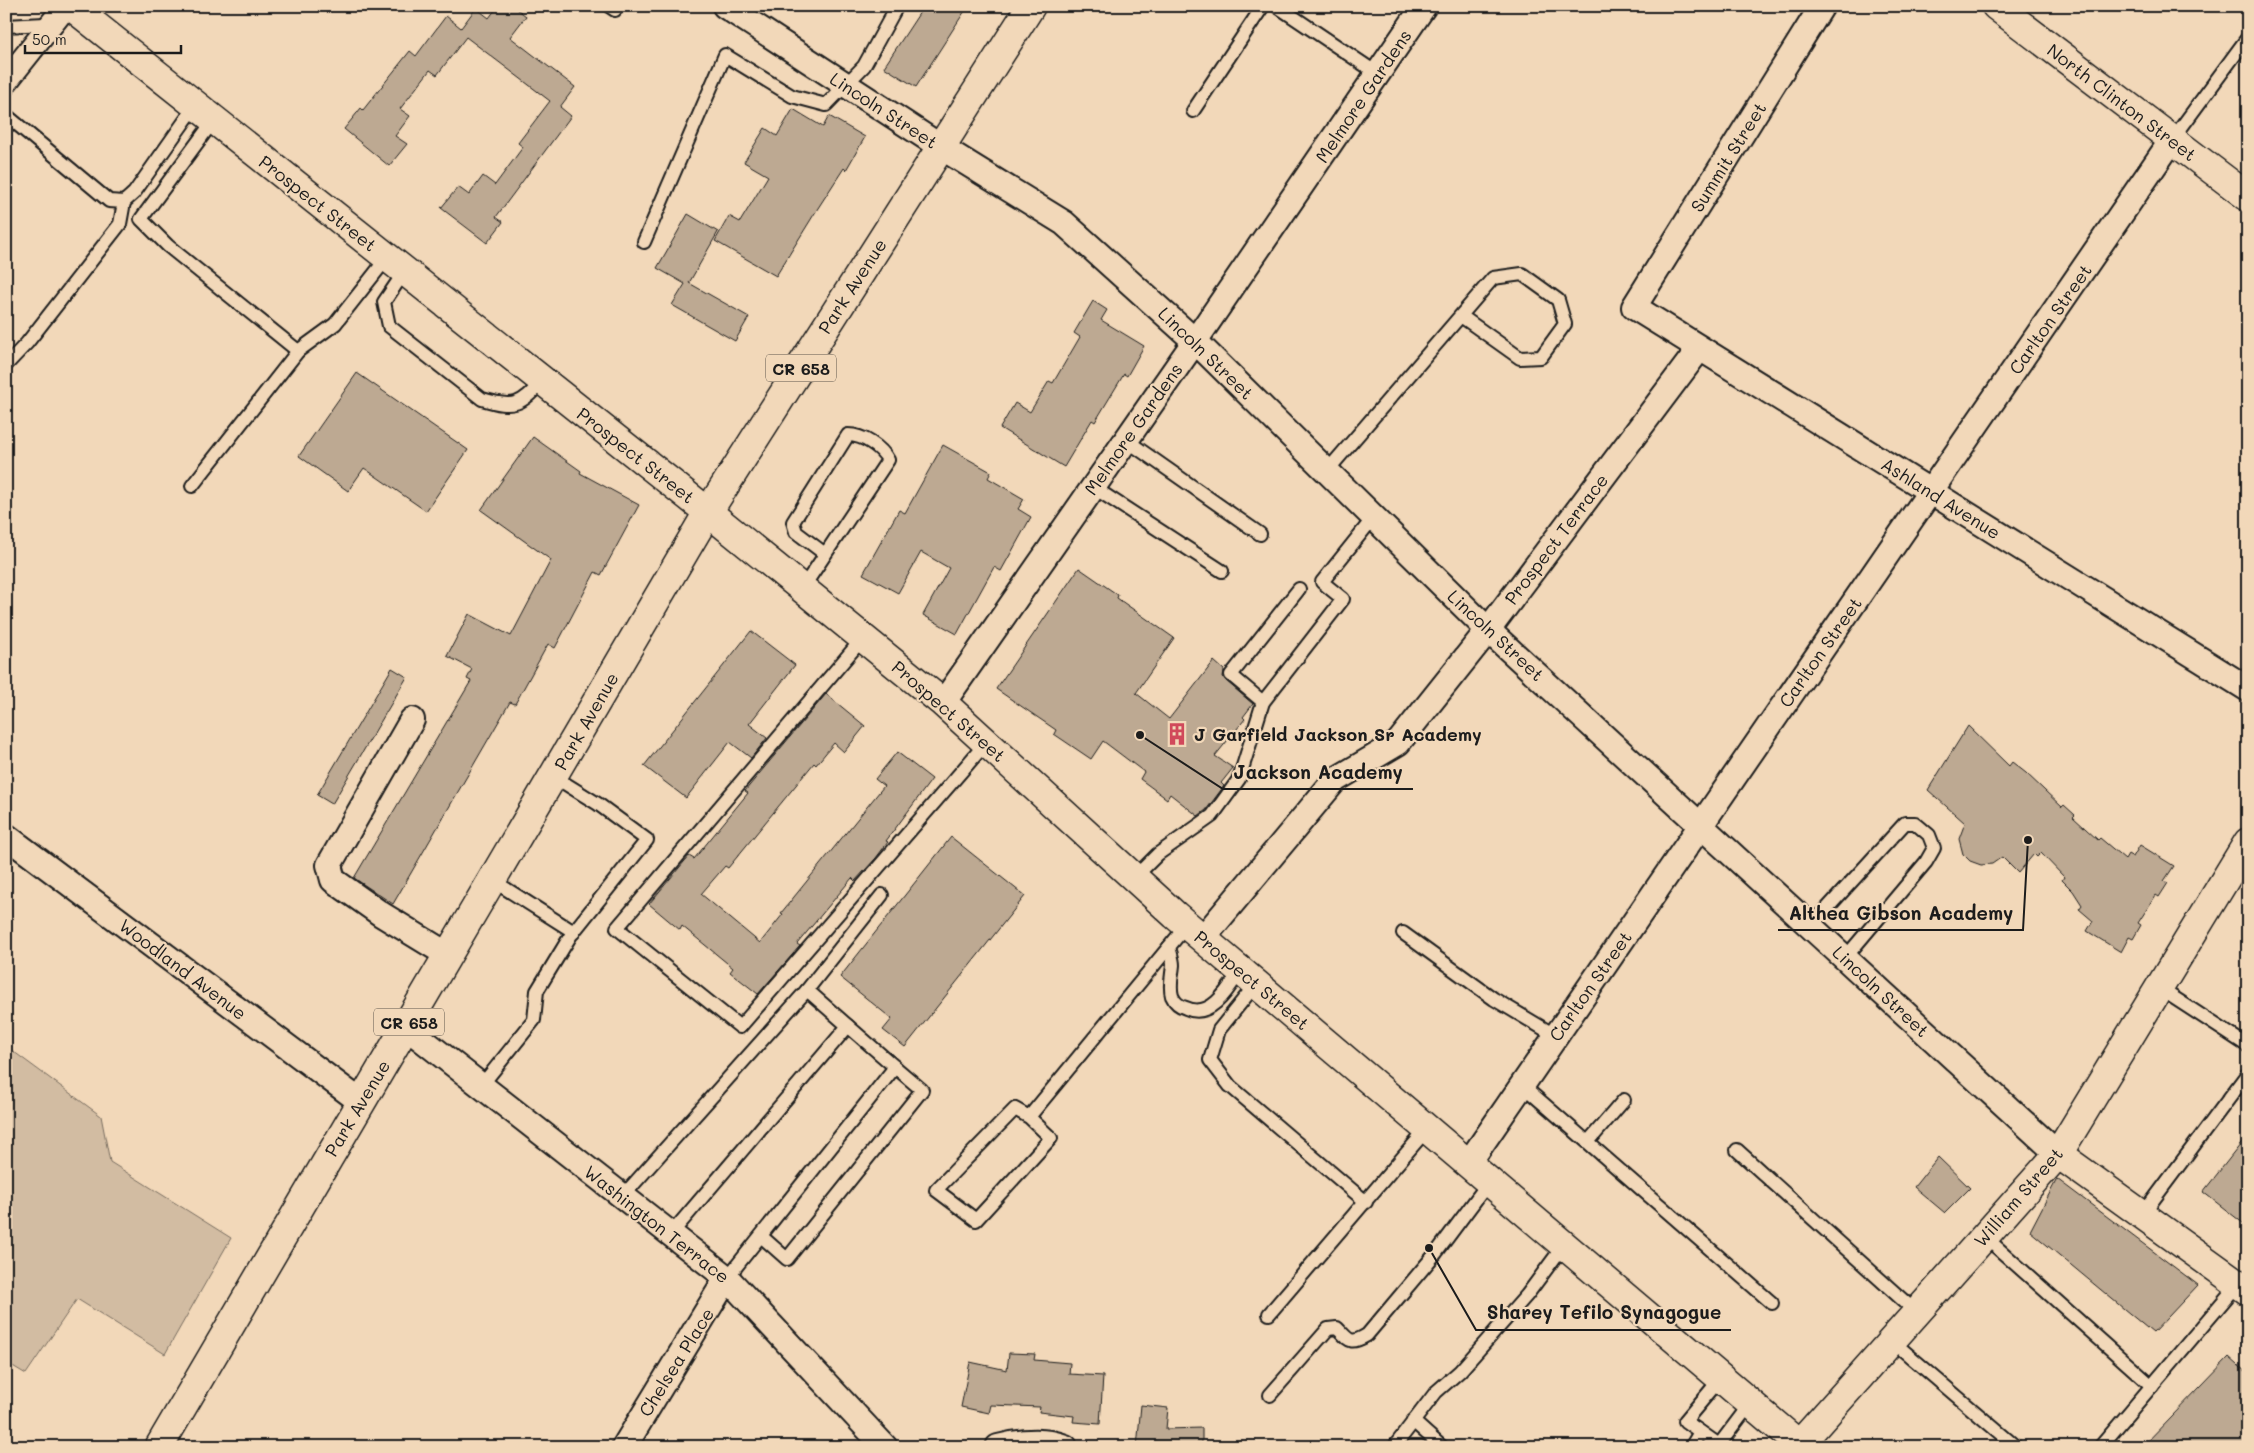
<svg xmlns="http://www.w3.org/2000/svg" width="2254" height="1453" viewBox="0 0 2254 1453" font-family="Mali,sans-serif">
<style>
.green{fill:#d2bca2;stroke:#776c5f}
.building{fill:#bda992;stroke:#1c1c1c}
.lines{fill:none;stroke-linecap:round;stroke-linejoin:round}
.lane-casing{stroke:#1c1c1c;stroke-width:16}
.street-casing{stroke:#1c1c1c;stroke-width:28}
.secondary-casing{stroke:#1c1c1c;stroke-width:31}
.primary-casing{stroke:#1c1c1c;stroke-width:31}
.lane{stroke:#f2d8b9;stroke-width:12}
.street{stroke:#f2d8b9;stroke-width:24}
.secondary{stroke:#f2d8b9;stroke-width:28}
.primary{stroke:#f2d8b9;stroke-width:28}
.labels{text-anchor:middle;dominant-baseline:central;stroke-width:4.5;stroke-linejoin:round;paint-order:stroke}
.shield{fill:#f2d8b9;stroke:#5c544b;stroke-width:1}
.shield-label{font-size:16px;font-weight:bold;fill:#1c1c1c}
.street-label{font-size:18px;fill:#1c1c1c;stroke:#f2d8b9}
.poi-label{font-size:18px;font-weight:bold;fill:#1c1c1c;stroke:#f2d8b9;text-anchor:start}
.leader{fill:none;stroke:#1c1c1c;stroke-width:2}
.callout-dot{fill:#1c1c1c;stroke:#f2d8b9;stroke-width:2}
.callout-label{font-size:19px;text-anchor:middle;font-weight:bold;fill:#1c1c1c;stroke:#f2d8b9;stroke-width:4.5;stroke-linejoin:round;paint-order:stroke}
</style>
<rect width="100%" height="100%" fill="#f2d8b9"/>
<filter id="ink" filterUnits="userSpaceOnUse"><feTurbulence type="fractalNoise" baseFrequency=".02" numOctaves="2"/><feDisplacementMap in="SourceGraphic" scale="10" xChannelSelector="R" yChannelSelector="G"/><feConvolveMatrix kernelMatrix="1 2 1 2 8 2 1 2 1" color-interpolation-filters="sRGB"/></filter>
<g filter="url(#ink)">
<polygon class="green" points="6,1046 101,1116 110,1162 231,1238 165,1354 77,1299 26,1374 6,1362"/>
<g class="building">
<polygon points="498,6 513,6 526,16 510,37 575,87 560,107 571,116 496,217 503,222 487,243 441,208 458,187 469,195 483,176 495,185 523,147 518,143 550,101 466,37 437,75 430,70 400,109 410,116 395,136 407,144 389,166 344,129 361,108 363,110 410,51 416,56 446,16 461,28 476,8 489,18"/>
<polygon points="924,6 968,6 916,87 884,67"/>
<polygon points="793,109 823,127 829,116 865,137 846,170 844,168 818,208 776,276 715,241 729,216 740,222 768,176 744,162 765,128 777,136"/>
<polygon points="688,214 718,232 689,283 749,317 735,341 672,305 685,284 657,268"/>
<polygon points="1093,301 1107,310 1101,320 1144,346 1127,376 1124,374 1095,422 1092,420 1064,467 1000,428 1015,403 1030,412 1049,381 1053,383 1080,337 1074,333"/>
<polygon points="357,373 468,450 426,511 364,468 348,491 299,456"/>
<polygon points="533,437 581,471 580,473 639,505 601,575 595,572 555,648 548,644 515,704 510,702 393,904 354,878 471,681 467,679 472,669 447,656 469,614 511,636 551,560 481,510"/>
<polygon points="943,445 991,472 988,478 1024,499 1018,509 1031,517 1001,571 994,567 957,634 923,615 949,568 921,552 898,593 863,574 899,510 905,513"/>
<polygon points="1079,568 1118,595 1117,598 1174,638 1136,693 1169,719 1214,661 1224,670 1223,677 1226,681 1253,704 1243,717 1245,719 1215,756 1233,768 1221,783 1224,786 1206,810 1198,816 1170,794 1167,799 1140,779 1144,772 1103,741 1091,759 1054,734 1056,730 996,689"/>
<polygon points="751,631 795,665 749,724 767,738 751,758 730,742 686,798 644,766"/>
<polygon points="392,668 407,677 332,804 317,795"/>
<polygon points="826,694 865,726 844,752 834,743 816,765 814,763 728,868 725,866 701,894 760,943 783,914 781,913 884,786 875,779 897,752 932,779 886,841 888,842 876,858 855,881 852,878 797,944 800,946 758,994 730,972 733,968 682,926 680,930 649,904 689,856 694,859 748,793 745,791 764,768"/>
<polygon points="1968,726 2009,766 2012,762 2026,773 2062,807 2064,805 2075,815 2073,817 2098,840 2100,838 2125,859 2128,854 2133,857 2140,845 2174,866 2164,881 2168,883 2159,897 2156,895 2138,923 2141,925 2133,939 2129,937 2121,952 2087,931 2093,921 2079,909 2082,905 2073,891 2062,880 2064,877 2041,853 2037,857 2034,854 2018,873 2002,857 1992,864 1981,865 1970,861 1963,854 1959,839 1965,823 1928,790"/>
<polygon points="951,837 1025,896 905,1047 883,1030 892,1019 840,977"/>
<polygon points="2248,1135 2248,1227 2203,1192"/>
<polygon points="1938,1157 1970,1188 1945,1213 1914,1187"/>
<polygon points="2057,1179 2198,1285 2153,1333 2030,1231"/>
<polygon points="1009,1353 1035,1354 1034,1360 1070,1363 1069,1374 1103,1376 1100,1424 1073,1422 1074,1416 1039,1412 1040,1407 991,1405 989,1413 961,1407 970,1362 1007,1370"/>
<polygon points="2229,1357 2248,1374 2248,1447 2142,1447"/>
<polygon points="1141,1405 1168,1408 1166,1429 1202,1428 1202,1447 1137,1447"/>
</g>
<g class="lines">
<defs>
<g id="lane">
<polyline points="609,6 615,10"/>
<polyline points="1277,6 1378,74"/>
<polyline points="6,26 45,24"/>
<polyline points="6,72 59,6"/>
<polyline points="6,90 72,7"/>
<polyline points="1193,111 1263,6"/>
<polyline points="6,115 109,201 124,202 134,193 196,105"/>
<polyline points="214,120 141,219 168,246 298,351 335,324 387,258"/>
<polyline points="2172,140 2248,37"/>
<polyline points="644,242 725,55 792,96 826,105 864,66 897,6"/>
<path d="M405,271L384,302L389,326L482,399C515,409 520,405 543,381"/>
<polyline points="6,365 27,343 120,224 124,202"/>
<polyline points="1126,440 1260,534"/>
<polyline points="1327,471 1493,278 1522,274 1558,300 1565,324 1541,357 1520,358 1461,316"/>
<polyline points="192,486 298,351"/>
<polyline points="1093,487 1222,571"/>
<path d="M802,589L888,460C881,447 863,435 848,435L793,522L796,532L825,554"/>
<polyline points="863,638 617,928 740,1027 986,743"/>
<polyline points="1263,702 1231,675 1299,589"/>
<polyline points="1134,878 1158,854 1212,816 1239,779 1263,702 1343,599 1322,582 1374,517"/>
<polyline points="492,880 574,932"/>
<polyline points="1811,926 1905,823 1915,823 1929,835 1934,848 1926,862 1845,958"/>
<polyline points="1403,933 1494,999 1556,1036"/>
<path d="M1169,947C1170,952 1173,959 1173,965C1172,976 1169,986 1172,996C1175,1003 1179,1006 1186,1008C1211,1020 1229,988 1240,971"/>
<polyline points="1256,984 1219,1030 1210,1060 1230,1086 1366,1202"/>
<polyline points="2159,988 2248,1046"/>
<polyline points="807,990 882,895"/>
<polyline points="1522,1085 1772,1303"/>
<polyline points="481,1086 534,1020 537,991 571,935 647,840 598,804 553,776"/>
<polyline points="1029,1117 1051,1138 976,1220 936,1190 1015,1109 1029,1117 1187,925"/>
<polyline points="1588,1142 1624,1100"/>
<polyline points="1737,1150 1916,1312"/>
<polyline points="623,1196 807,990 848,1026"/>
<polyline points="2142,1215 2248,1073"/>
<polyline points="671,1234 848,1026 895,1067 727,1278"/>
<polyline points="761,1236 787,1259 922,1090 895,1067"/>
<polyline points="1984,1236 2152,1386"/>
<polyline points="1269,1314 1427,1129"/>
<polyline points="1891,1340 2016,1447"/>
<path d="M1270,1395L1328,1329L1337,1328C1350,1341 1350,1345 1367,1335L1436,1253L1489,1182"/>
<polyline points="1413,1421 1442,1447"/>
<polyline points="1719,1445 1685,1421 1721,1378"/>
<polyline points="1394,1447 1436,1392 1460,1371 1527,1295 1564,1245"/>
<polyline points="1691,1447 1700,1432"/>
<polyline points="1721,1447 1719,1445 1750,1404"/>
<polyline points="2100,1447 2238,1284"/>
</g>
<g id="street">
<polyline points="725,6 941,147 1064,223 1195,341 1488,630 2058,1154"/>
<polyline points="1822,6 1634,307 2248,689"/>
<polyline points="943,703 1195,341 1424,6"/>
<polyline points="412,720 329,865 333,880 381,914 448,955"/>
<polyline points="6,836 361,1102"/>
<polyline points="1203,938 1335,780 1398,743 1488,630 1699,349"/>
<polyline points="406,1027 727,1278 885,1447"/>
<polyline points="1468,1164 2172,140"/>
<polyline points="624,1447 727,1278"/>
<path d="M998,1447C1018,1442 1045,1439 1065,1447"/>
</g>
<g id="secondary">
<polyline points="71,6 708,512 943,703 1175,915 1802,1447"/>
<polyline points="1996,6 2248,197"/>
<polyline points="2058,1154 2248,1291"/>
<polyline points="1797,1447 2058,1154 2248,842"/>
</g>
<polyline id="primary" points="159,1447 708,512 1031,6"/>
</defs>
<use href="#lane" class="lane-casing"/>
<use href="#street" class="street-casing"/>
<use href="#secondary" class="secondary-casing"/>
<use href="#primary" class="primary-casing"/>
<use href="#lane" class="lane"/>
<use href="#street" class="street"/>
<use href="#secondary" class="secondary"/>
<use href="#primary" class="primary"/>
</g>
</g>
<defs>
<symbol id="building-bare" viewBox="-9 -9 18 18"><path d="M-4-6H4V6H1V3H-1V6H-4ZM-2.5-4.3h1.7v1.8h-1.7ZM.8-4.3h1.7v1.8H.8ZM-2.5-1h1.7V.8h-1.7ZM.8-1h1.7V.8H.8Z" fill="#d1495b" stroke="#f2d8b9" stroke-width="2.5" paint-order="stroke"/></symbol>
</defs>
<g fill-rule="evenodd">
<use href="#building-bare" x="1161" y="718" width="32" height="32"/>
</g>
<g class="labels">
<g class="shield">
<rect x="766" y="354.5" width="70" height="27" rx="4"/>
<rect x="374" y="1008.5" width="70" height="27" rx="4"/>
</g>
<g class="shield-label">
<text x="801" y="368">CR 658</text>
<text x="409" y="1022">CR 658</text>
</g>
<g class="street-label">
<text transform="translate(1363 96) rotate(-56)">Melmore Gardens</text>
<text transform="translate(2122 102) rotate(37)">North Clinton Street</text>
<text transform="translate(884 110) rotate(33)">Lincoln Street</text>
<text transform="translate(1728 157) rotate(-58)">Summit Street</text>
<text transform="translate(318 203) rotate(38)">Prospect Street</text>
<text transform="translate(852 286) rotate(-57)">Park Avenue</text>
<text transform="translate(2050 319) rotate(-55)">Carlton Street</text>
<text transform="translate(1206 353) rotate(44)">Lincoln Street</text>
<text transform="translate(1133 429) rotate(-55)">Melmore Gardens</text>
<text transform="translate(636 455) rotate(38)">Prospect Street</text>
<text transform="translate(1941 498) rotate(32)">Ashland Avenue</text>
<text transform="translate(1556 539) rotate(-53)">Prospect Terrace</text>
<text transform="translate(1496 635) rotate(43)">Lincoln Street</text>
<text transform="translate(1820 652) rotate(-55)">Carlton Street</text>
<text transform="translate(949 711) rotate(41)">Prospect Street</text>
<text transform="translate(586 721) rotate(-60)">Park Avenue</text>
<text transform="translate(183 969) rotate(37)">Woodland Avenue</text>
<text transform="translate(1252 980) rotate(40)">Prospect Street</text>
<text transform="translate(1590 986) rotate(-55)">Carlton Street</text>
<text transform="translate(1881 991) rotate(43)">Lincoln Street</text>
<text transform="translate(357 1108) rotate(-59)">Park Avenue</text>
<text transform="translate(2018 1197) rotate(-49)">William Street</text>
<text transform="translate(657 1224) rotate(38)">Washington Terrace</text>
<text transform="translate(676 1362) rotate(-58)">Chelsea Place</text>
</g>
<g class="poi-label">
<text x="1194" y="734">J Garfield Jackson Sr Academy</text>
</g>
</g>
<path class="leader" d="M1140 735L1223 789H1413M2028 840L2023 930H1778M1429 1248L1476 1330H1731"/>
<g class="callout-dot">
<circle cx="1140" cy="735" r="5"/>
<circle cx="2028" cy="840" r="5"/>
<circle cx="1429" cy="1248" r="5"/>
</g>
<g class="callout-label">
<text x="1318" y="779">Jackson Academy</text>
<text x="1901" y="920">Althea Gibson Academy</text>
<text x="1604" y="1319">Sharey Tefilo Synagogue</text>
</g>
<rect width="2254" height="1453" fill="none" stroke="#f2d8b9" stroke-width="25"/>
<rect x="12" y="12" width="2229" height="1428" fill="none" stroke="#1c1c1c" stroke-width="2" filter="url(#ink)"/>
<path d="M25 45v8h156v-8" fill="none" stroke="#1c1c1c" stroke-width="2.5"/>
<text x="32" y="45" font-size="15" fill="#1c1c1c" stroke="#f2d8b9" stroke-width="4" paint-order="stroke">50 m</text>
</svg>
